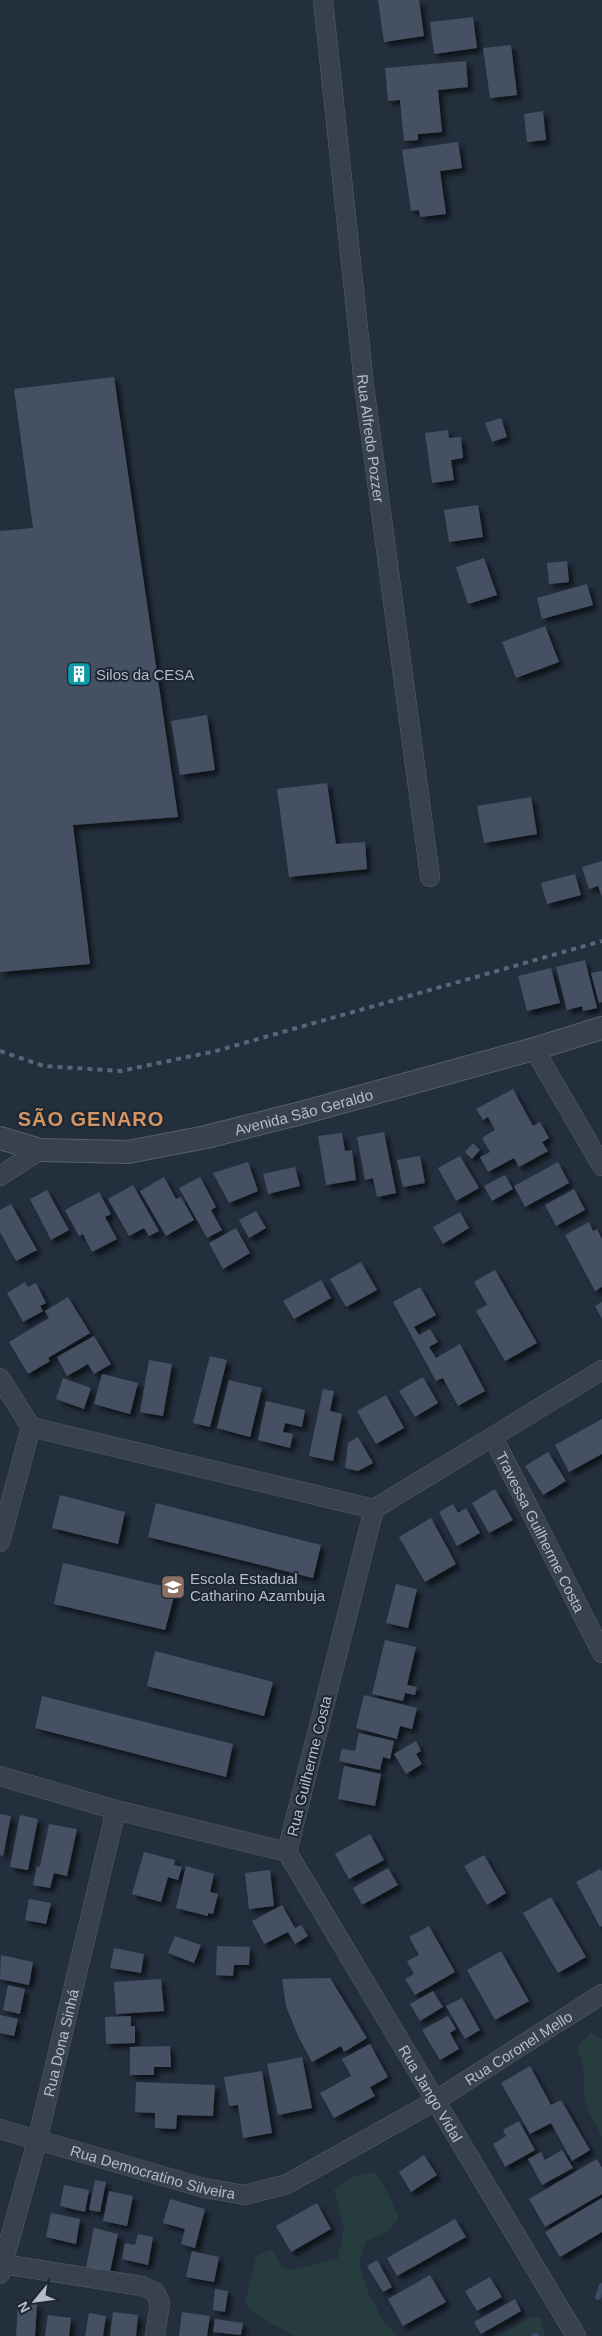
<svg xmlns="http://www.w3.org/2000/svg" width="602" height="2336" viewBox="0 0 602 2336" font-family="Arial,sans-serif">
<style>
.green{fill:#263c3f}
.lines{fill:none;stroke-linecap:round;stroke-linejoin:round}
.stream{stroke:#394c67;stroke-width:6}
.building{fill:#455162;filter:url(#shadow)}
.minor-casing{stroke:#565f6c;stroke-width:20}
.tertiary-casing{stroke:#565f6c;stroke-width:24}
.minor{stroke:#38414e;stroke-width:19}
.tertiary{stroke:#38414e;stroke-width:22}
.rail{stroke:#5a6575;stroke-width:4;stroke-dasharray:5 5;stroke-linecap:butt}
.labels{text-anchor:middle;dominant-baseline:central;stroke-width:4;stroke-linejoin:round;paint-order:stroke}
.street-label{font-size:15px;fill:#b4bcc9;stroke:#1d2633}
.poi-label{font-size:15px;fill:#b4bcc9;stroke:#1d2633;text-anchor:start}
.district-label{font-size:20px;font-weight:bold;letter-spacing:1px;fill:#d59563;stroke:#1d2633}
</style>
<defs>
<filter id="shadow"><feDropShadow dx="4.5" dy="4.5" stdDeviation="2.5" flood-color="#0009"/></filter>
</defs>
<rect width="100%" height="100%" fill="#242f3e"/>
<g class="green">
<polygon points="592,2032 602,2039 602,2137 589,2112 584,2095 584,2070 577,2048"/>
<polygon points="375,2172 390,2197 399,2219 385,2233 366,2241 359,2264 369,2295 386,2325 398,2336 295,2336 260,2317 245,2304 256,2256 272,2249 282,2267 295,2270 338,2258 344,2228 334,2190 355,2176"/>
<polygon points="529,2318 541,2318 545,2336 500,2336"/>
</g>
<g class="lines">
<g class="stream">
<polyline points="598,2297 602,2286"/>
<polyline points="535,2336 536,2336"/>
</g>
</g>
<g class="building">
<polygon points="378,0 419,0 424,36 384,42"/>
<polygon points="473,17 477,48 434,54 430,22"/>
<polygon points="511,45 517,95 490,98 483,48"/>
<polygon points="466,61 468,87 438,90 442,132 418,134 418,140 404,141 400,100 388,101 385,68"/>
<polygon points="543,111 546,140 527,142 524,114"/>
<polygon points="458,142 462,168 440,171 446,214 420,217 419,210 411,211 402,150"/>
<polygon points="114,377 178,817 73,825 90,964 0,972 0,531 33,528 14,389"/>
<polygon points="501,418 507,437 492,442 485,423"/>
<polygon points="448,430 449,438 461,437 463,458 451,460 454,480 432,483 425,433"/>
<polygon points="478,505 483,537 449,542 444,510"/>
<polygon points="484,558 497,595 468,604 456,567"/>
<polygon points="567,561 569,582 549,584 547,563"/>
<polygon points="587,584 593,605 542,619 537,598"/>
<polygon points="545,626 559,662 516,678 502,642"/>
<polygon points="207,715 215,770 180,775 171,721"/>
<polygon points="327,783 336,844 365,842 367,869 289,877 277,789"/>
<polygon points="531,797 537,834 484,843 477,806"/>
<polygon points="602,861 602,897 598,886 589,889 582,867"/>
<polygon points="575,874 581,895 547,904 541,883"/>
<polygon points="585,960 597,1008 583,1011 582,1006 567,1010 556,967"/>
<polygon points="551,968 560,1003 527,1011 518,976"/>
<polygon points="602,971 602,1002 599,1003 591,973"/>
<polygon points="513,1089 533,1126 540,1122 549,1138 542,1142 548,1151 519,1167 514,1158 488,1172 480,1157 490,1152 482,1138 495,1130 488,1117 483,1120 476,1109"/>
<polygon points="384,1132 396,1193 377,1197 373,1178 365,1180 357,1137"/>
<polygon points="342,1133 345,1151 352,1150 356,1180 326,1185 318,1136"/>
<polygon points="473,1143 480,1150 472,1159 465,1152"/>
<polygon points="420,1156 425,1183 403,1187 397,1160"/>
<polygon points="460,1156 479,1188 456,1201 438,1168"/>
<polygon points="248,1162 258,1191 229,1203 213,1173"/>
<polygon points="558,1162 569,1183 525,1207 514,1186"/>
<polygon points="295,1167 300,1186 268,1194 263,1174"/>
<polygon points="505,1175 513,1189 492,1201 484,1186"/>
<polygon points="164,1177 176,1199 181,1197 194,1220 166,1236 140,1191"/>
<polygon points="200,1177 216,1207 211,1210 222,1230 207,1238 179,1188"/>
<polygon points="133,1185 159,1231 149,1236 144,1228 129,1236 108,1199"/>
<polygon points="574,1189 585,1210 556,1226 545,1205"/>
<polygon points="47,1190 69,1230 51,1240 30,1199"/>
<polygon points="99,1192 111,1214 105,1217 117,1239 92,1252 83,1234 79,1236 65,1210"/>
<polygon points="11,1204 37,1250 16,1261 0,1232 0,1210"/>
<polygon points="256,1211 266,1228 249,1238 239,1220"/>
<polygon points="460,1212 469,1228 443,1244 433,1227"/>
<polygon points="589,1222 593,1231 597,1229 602,1239 602,1287 595,1291 565,1235"/>
<polygon points="236,1228 250,1253 223,1269 209,1243"/>
<polygon points="361,1262 377,1290 346,1307 330,1279"/>
<polygon points="495,1270 537,1343 505,1361 476,1311 487,1305 474,1282"/>
<polygon points="321,1280 331,1298 294,1319 283,1301"/>
<polygon points="25,1282 28,1287 36,1283 46,1303 40,1306 43,1311 23,1322 7,1293"/>
<polygon points="420,1287 436,1315 414,1327 419,1335 430,1329 438,1342 429,1347 436,1358 460,1344 485,1391 458,1406 443,1378 436,1381 393,1302"/>
<polygon points="68,1297 90,1333 48,1358 50,1361 28,1374 9,1342 49,1318 45,1311"/>
<polygon points="602,1302 602,1319 595,1306"/>
<polygon points="94,1336 111,1364 94,1374 88,1364 67,1376 57,1357"/>
<polygon points="210,1356 227,1360 210,1427 193,1423"/>
<polygon points="149,1360 172,1364 163,1416 140,1412"/>
<polygon points="102,1374 138,1383 130,1414 94,1404"/>
<polygon points="423,1377 438,1403 415,1417 399,1391"/>
<polygon points="63,1378 91,1388 84,1409 56,1399"/>
<polygon points="229,1380 262,1388 250,1437 217,1428"/>
<polygon points="323,1389 334,1391 330,1411 342,1414 333,1461 309,1456"/>
<polygon points="386,1395 404,1428 376,1444 357,1411"/>
<polygon points="266,1401 305,1410 302,1427 285,1423 283,1432 293,1434 290,1448 258,1440"/>
<polygon points="602,1419 602,1454 569,1472 555,1445"/>
<polygon points="358,1437 373,1463 358,1471 345,1468 348,1443"/>
<polygon points="548,1452 566,1481 543,1495 525,1466"/>
<polygon points="495,1489 513,1520 489,1533 472,1503"/>
<polygon points="60,1495 125,1512 118,1544 52,1528"/>
<polygon points="156,1503 321,1545 313,1578 148,1537"/>
<polygon points="453,1504 458,1513 466,1508 480,1533 457,1546 439,1512"/>
<polygon points="431,1518 456,1564 425,1582 399,1537"/>
<polygon points="63,1563 176,1589 165,1630 54,1604"/>
<polygon points="396,1584 417,1589 408,1628 386,1623"/>
<polygon points="385,1640 416,1647 407,1685 417,1687 415,1695 405,1693 403,1701 372,1694"/>
<polygon points="155,1651 273,1682 264,1716 147,1686"/>
<polygon points="364,1695 417,1708 412,1729 400,1726 397,1739 356,1728"/>
<polygon points="42,1696 233,1744 226,1777 35,1728"/>
<polygon points="359,1733 394,1741 390,1759 383,1757 380,1770 339,1761 342,1749 355,1751"/>
<polygon points="416,1741 421,1751 416,1754 422,1764 406,1774 394,1754"/>
<polygon points="344,1766 381,1774 375,1806 338,1799"/>
<polygon points="0,1814 11,1816 3,1856 0,1855"/>
<polygon points="20,1815 38,1819 28,1870 10,1867"/>
<polygon points="49,1824 77,1829 67,1876 54,1873 50,1888 33,1885 37,1866 40,1867"/>
<polygon points="370,1834 384,1860 349,1879 335,1854"/>
<polygon points="144,1852 175,1860 174,1865 182,1867 178,1880 168,1877 161,1902 132,1894"/>
<polygon points="484,1855 506,1893 487,1905 464,1866"/>
<polygon points="186,1866 214,1874 210,1892 218,1894 213,1914 208,1913 208,1916 176,1908"/>
<polygon points="388,1868 398,1885 362,1905 353,1888"/>
<polygon points="600,1869 602,1872 602,1926 600,1927 576,1882"/>
<polygon points="270,1870 274,1906 249,1909 245,1873"/>
<polygon points="551,1897 586,1957 558,1973 523,1913"/>
<polygon points="29,1899 51,1903 46,1924 25,1920"/>
<polygon points="282,1905 295,1928 301,1925 308,1936 295,1944 288,1932 264,1944 252,1921"/>
<polygon points="429,1926 455,1972 415,1995 405,1979 414,1974 407,1961 419,1955 409,1937"/>
<polygon points="175,1936 201,1945 194,1963 168,1953"/>
<polygon points="217,1946 250,1947 249,1965 234,1965 233,1976 216,1975"/>
<polygon points="114,1948 144,1954 141,1973 110,1968"/>
<polygon points="501,1951 529,2001 495,2020 467,1970"/>
<polygon points="1,1955 33,1962 29,1985 0,1979"/>
<polygon points="330,1978 367,2038 344,2052 341,2046 312,2062 298,2036 286,2006 282,1979"/>
<polygon points="161,1979 164,2011 116,2014 114,1982"/>
<polygon points="8,1985 25,1989 20,2014 3,2010"/>
<polygon points="433,1991 443,2007 420,2021 410,2004"/>
<polygon points="462,1998 480,2030 465,2039 446,2006"/>
<polygon points="0,2015 18,2019 14,2036 0,2033"/>
<polygon points="131,2016 131,2026 135,2026 135,2043 106,2044 105,2017"/>
<polygon points="448,2016 456,2029 450,2033 459,2049 440,2060 422,2030"/>
<polygon points="370,2044 388,2077 370,2087 375,2096 334,2118 320,2093 351,2076 342,2059"/>
<polygon points="170,2046 171,2067 154,2067 154,2075 130,2075 130,2047"/>
<polygon points="302,2057 312,2108 278,2115 267,2064"/>
<polygon points="530,2066 551,2105 561,2100 590,2150 572,2161 551,2123 530,2134 501,2083"/>
<polygon points="262,2071 272,2133 243,2138 238,2105 229,2106 224,2077"/>
<polygon points="136,2082 215,2085 213,2116 177,2115 176,2129 155,2128 155,2113 135,2112"/>
<polygon points="519,2121 535,2150 505,2167 493,2144 506,2136 503,2130"/>
<polygon points="562,2150 573,2168 542,2185 528,2159 541,2152 545,2160"/>
<polygon points="424,2155 437,2175 411,2192 399,2172"/>
<polygon points="597,2159 602,2168 602,2194 545,2227 529,2199"/>
<polygon points="95,2180 106,2182 100,2212 89,2210"/>
<polygon points="64,2185 89,2190 85,2212 60,2206"/>
<polygon points="109,2191 133,2196 127,2226 103,2221"/>
<polygon points="602,2198 602,2232 560,2257 545,2232"/>
<polygon points="170,2199 205,2209 195,2248 181,2244 185,2229 163,2223"/>
<polygon points="317,2203 331,2229 291,2252 276,2226"/>
<polygon points="51,2213 80,2219 76,2244 46,2237"/>
<polygon points="455,2219 466,2237 397,2276 387,2258"/>
<polygon points="94,2228 118,2234 110,2272 86,2267"/>
<polygon points="138,2234 153,2237 148,2265 122,2259 125,2243 135,2245"/>
<polygon points="192,2251 219,2257 214,2282 186,2277"/>
<polygon points="377,2260 392,2287 383,2292 367,2266"/>
<polygon points="430,2275 446,2302 403,2326 388,2299"/>
<polygon points="490,2277 502,2297 477,2311 465,2291"/>
<polygon points="215,2289 228,2291 225,2312 213,2310"/>
<polygon points="515,2299 521,2311 481,2334 474,2322"/>
<polygon points="18,2303 37,2304 35,2336 16,2336"/>
<polygon points="113,2312 138,2315 136,2336 110,2336"/>
<polygon points="182,2312 210,2316 207,2336 179,2336"/>
<polygon points="89,2313 106,2316 103,2336 85,2336"/>
<polygon points="48,2315 71,2318 69,2336 45,2336"/>
<polygon points="215,2319 243,2323 241,2335 213,2332"/>
</g>
<g class="lines">
<defs>
<g id="minor">
<path id="s1" d="M323,0L364,385L430,877"/>
<polyline points="534,1049 602,1166"/>
<polyline points="0,1176 40,1150"/>
<polyline points="0,1378 31,1427"/>
<path id="s2" d="M493,1437L602,1653"/>
<polyline points="374,1509 602,1370"/>
<polyline points="0,1542 31,1427 374,1509 287,1852 116,1810 0,1776"/>
<path id="s3" d="M287,1852L576,2336"/>
<path id="s4" d="M0,2129L204,2188L245,2195L287,2184L435,2101L602,1994"/>
<polyline points="2,2264 142,2286 155,2292 160,2303 155,2336"/>
<path id="s5" d="M0,2274L37,2141L116,1810"/>
</g>
<g id="tertiary">
<path id="s6" d="M0,1138L40,1150L128,1152L206,1137L305,1112L534,1049L602,1028"/>
</g>
</defs>
<use href="#minor" class="minor-casing"/>
<use href="#tertiary" class="tertiary-casing"/>
<use href="#minor" class="minor"/>
<use href="#tertiary" class="tertiary"/>
<polyline class="rail" points="0,1051 44,1066 121,1071 216,1051 602,941"/>
</g>
<defs>
<symbol id="building-square" viewBox="-11 -11 22 22"><rect x="-9" y="-9" width="18" height="18" rx="4" fill="#0f9aa8" stroke="#1d2633"/><path d="M-4-6H4V6H1V3H-1V6H-4ZM-2.5-4.3h1.7v1.8h-1.7ZM.8-4.3h1.7v1.8H.8ZM-2.5-1h1.7V.8h-1.7ZM.8-1h1.7V.8H.8Z" fill="#fff"/></symbol>
<symbol id="school-square" viewBox="-11 -11 22 22"><rect x="-9" y="-9" width="18" height="18" rx="4" fill="#8d6e63" stroke="#1d2633"/><path d="M0-5L7-2L0 1L-7-2ZM-4 1L0 2.5L4 1V4Q0 6-4 4Z" fill="#fff"/></symbol>
</defs>
<g fill-rule="evenodd">
<use href="#building-square" x="65" y="660" width="28" height="28"/>
<use href="#school-square" x="159" y="1573" width="28" height="28"/>
</g>
<g class="labels">
<g class="street-label">
<text stroke="none"><textPath href="#s1" startOffset="441">Rua Alfredo Pozzer</textPath></text>
<text stroke="none"><textPath href="#s6" startOffset="310">Avenida São Geraldo</textPath></text>
<text stroke="none"><textPath href="#s2" startOffset="106">Travessa Guilherme Costa</textPath></text>
<text transform="translate(309 1766) rotate(-76)">Rua Guilherme Costa</text>
<text stroke="none"><textPath href="#s5" startOffset="239">Rua Dona Sinhá</textPath></text>
<text stroke="none"><textPath href="#s4" startOffset="566">Rua Coronel Mello</textPath></text>
<text stroke="none"><textPath href="#s3" startOffset="281">Rua Jango Vidal</textPath></text>
<text stroke="none"><textPath href="#s4" startOffset="159">Rua Democratino Silveira</textPath></text>
</g>
<g class="poi-label">
<text x="96" y="674">Silos da CESA</text>
<text x="190" y="1578">Escola Estadual<tspan x="190" dy="17">Catharino Azambuja</tspan></text>
</g>
<g class="district-label">
<text x="91" y="1119">SÃO GENARO</text>
</g>
</g>
<g transform="translate(35 2301) rotate(241)" stroke="#1d2633" stroke-width="4" paint-order="stroke">
<path d="M0-4L9 19L0 12L-9 19Z" fill="#b4bcc9"/>
<text y="-8" font-size="14" font-weight="bold" text-anchor="middle" fill="#b4bcc9">N</text>
</g>
</svg>
